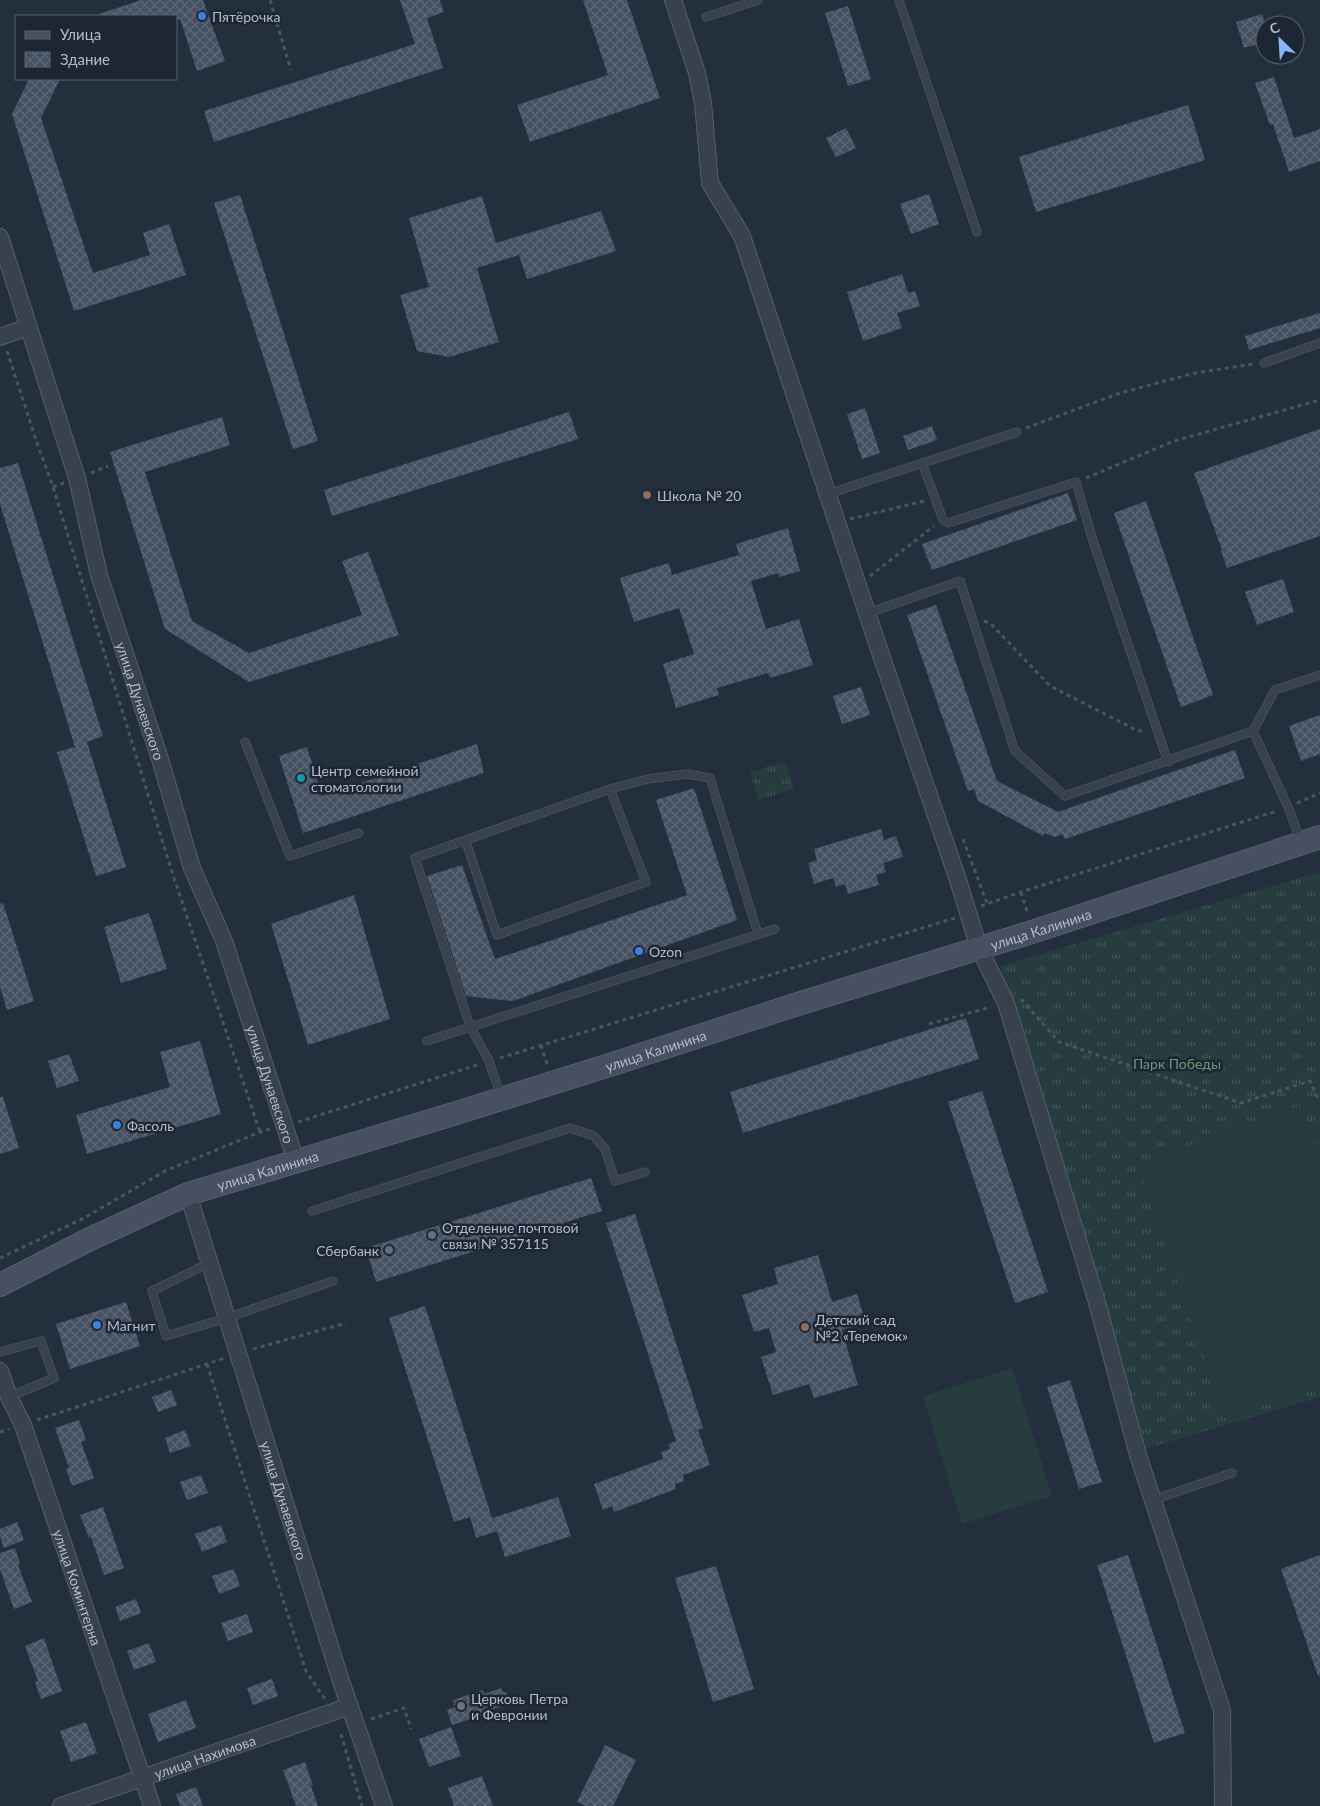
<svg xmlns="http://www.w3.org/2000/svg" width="1320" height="1806" viewBox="0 0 1320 1806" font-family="Lato,sans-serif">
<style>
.grass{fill:url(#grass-tufts)}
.pitch{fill:#263c3f}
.building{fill:url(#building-cross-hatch)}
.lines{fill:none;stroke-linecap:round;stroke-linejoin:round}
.service-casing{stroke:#565f6c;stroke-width:9}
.minor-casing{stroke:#565f6c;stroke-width:18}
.secondary-casing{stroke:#565f6c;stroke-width:24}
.path{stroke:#44595c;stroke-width:3;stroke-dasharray:4 4;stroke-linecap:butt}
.service{stroke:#38414e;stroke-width:8}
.minor{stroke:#38414e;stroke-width:16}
.secondary{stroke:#465061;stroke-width:22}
.shop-dot{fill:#3f7fe0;stroke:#1d2633;stroke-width:2}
.education-dot{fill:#8d6e63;stroke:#1d2633;stroke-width:2}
.culture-dot{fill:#0f9aa8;stroke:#1d2633;stroke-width:2}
.service-dot{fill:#5c6f8a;stroke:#1d2633;stroke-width:2}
.worship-dot{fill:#6b7280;stroke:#1d2633;stroke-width:2}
.labels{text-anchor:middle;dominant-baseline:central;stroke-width:5;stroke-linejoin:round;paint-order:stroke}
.poi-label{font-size:14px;fill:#b4bcc9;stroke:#1d2633;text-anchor:start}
.street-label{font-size:14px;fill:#b4bcc9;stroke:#1d2633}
.park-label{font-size:14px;fill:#6b9a76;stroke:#1d2633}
</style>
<defs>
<pattern id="grass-tufts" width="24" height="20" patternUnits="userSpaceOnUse" patternTransform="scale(1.25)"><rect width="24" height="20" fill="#263c3f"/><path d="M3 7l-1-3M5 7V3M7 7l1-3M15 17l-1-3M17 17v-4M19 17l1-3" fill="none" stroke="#435659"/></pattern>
<pattern id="building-cross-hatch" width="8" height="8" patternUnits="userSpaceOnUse" patternTransform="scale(1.25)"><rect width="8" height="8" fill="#455162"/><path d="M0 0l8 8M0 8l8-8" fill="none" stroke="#5d6877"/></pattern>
</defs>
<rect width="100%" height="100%" fill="#242f3e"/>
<g class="grass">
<polygon points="785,762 794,789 759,800 750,772"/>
<polygon points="1320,872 1320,1397 1141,1450 1000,966"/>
</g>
<g class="pitch">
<polygon points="1300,1106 1320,1160 1320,1386 1226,1419 1137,1164"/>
<polygon points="1012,1368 1052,1496 962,1524 923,1396"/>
</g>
<g class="building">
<polygon points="141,0 203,0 225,61 197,71 180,19 176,20 176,16 100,16 99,14"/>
<polygon points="400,0 440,0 444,12 427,18 443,68 214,142 204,111 415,44"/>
<polygon points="583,0 627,0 660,98 530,142 517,105 608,75"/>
<polygon points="848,6 871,79 848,86 825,13"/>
<polygon points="1262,14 1265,23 1265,42 1244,48 1236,22"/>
<polygon points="1274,77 1294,138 1320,129 1320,161 1289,172 1273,124 1270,125 1255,83"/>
<polygon points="29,79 60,79 41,118 93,273 150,255 143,233 169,224 186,275 74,311 12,114"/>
<polygon points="1188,105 1205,160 1036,212 1019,157"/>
<polygon points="846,128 856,148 836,157 826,138"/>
<polygon points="929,194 939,224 911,234 900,204"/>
<polygon points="240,195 318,441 293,449 214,203"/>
<polygon points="482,196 496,243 601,211 616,251 527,279 519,255 477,268 499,342 449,357 417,351 400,295 429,287 409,218"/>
<polygon points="902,274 908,293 915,291 920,306 897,313 902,328 863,341 847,292"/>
<polygon points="1320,313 1320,328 1249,350 1245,336"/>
<polygon points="865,408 880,453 862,459 847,414"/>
<polygon points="569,412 578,439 332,516 324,490"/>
<polygon points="222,417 230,445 145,472 192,621 249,653 362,615 342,561 368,552 399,635 249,682 165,629 110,452"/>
<polygon points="932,426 937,440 908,450 903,436"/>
<polygon points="1320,429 1320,536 1227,568 1221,551 1222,550 1194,473"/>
<polygon points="18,463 103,736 87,742 126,867 96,876 57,752 75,747 0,504 0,468"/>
<polygon points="1068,493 1077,520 932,570 922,544"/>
<polygon points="1146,501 1213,695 1181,707 1114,513"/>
<polygon points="788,528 800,571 779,577 778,573 751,581 766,629 799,619 813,665 770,678 768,673 717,688 719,695 676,708 663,664 694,654 679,608 634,622 620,578 669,563 672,575 739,555 736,544"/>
<polygon points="1283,579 1294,612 1257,625 1245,592"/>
<polygon points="936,605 997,781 1058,812 1235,750 1245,778 1065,839 1062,834 1055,837 1045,833 1043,836 978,801 974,789 968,791 907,615"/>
<polygon points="861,687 870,715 842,724 833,696"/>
<polygon points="1320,715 1320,754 1301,761 1289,726"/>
<polygon points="477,744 484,773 303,833 279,756 307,747 322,796"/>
<polygon points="694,788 737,920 513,1001 466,996 427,876 462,865 495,959 687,895 656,800"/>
<polygon points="881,829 884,840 896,836 903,857 883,863 886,872 876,875 879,885 848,894 845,884 836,887 833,878 814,884 808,863 817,860 814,849"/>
<polygon points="354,895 390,1019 308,1045 271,924"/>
<polygon points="3,903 34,1001 7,1010 0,987 0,904"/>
<polygon points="149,913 167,969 121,983 104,927"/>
<polygon points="966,1018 979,1059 743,1133 730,1092"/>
<polygon points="200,1041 221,1114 87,1154 76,1115 170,1087 160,1052"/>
<polygon points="69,1054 79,1081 57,1088 48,1061"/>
<polygon points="982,1091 1048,1292 1015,1303 948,1102"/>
<polygon points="0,1097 3,1097 19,1148 0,1154"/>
<polygon points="591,1178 602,1211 376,1282 366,1248"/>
<polygon points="635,1214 703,1428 698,1430 710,1465 683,1475 684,1481 675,1484 676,1489 614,1512 612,1506 603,1510 594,1484 663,1459 661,1452 670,1449 668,1444 676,1441 606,1223"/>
<polygon points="818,1255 832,1302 857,1294 866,1323 842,1330 858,1385 814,1398 809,1384 773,1395 761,1357 776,1352 769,1328 754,1332 742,1295 778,1284 774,1268"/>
<polygon points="126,1302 140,1346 70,1369 56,1324"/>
<polygon points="425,1306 492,1518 558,1497 571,1536 505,1557 497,1531 476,1538 470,1517 454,1522 389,1318"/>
<polygon points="1070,1380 1102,1482 1079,1489 1047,1387"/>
<polygon points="171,1390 177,1405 158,1412 152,1397"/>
<polygon points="79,1420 86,1440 81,1442 94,1478 72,1486 66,1469 69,1468 55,1428"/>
<polygon points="185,1430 191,1446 170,1453 165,1438"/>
<polygon points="201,1475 208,1493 187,1500 180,1482"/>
<polygon points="103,1507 124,1568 104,1575 91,1537 89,1538 80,1515"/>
<polygon points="17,1522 24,1540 4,1548 0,1536 0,1529"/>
<polygon points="221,1525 227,1542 202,1552 195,1534"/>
<polygon points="15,1548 20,1564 18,1565 32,1602 14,1609 0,1569 0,1553"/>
<polygon points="1128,1555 1185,1733 1154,1743 1097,1565"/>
<polygon points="1320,1555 1320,1676 1318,1676 1281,1569"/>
<polygon points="716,1566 754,1689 713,1702 675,1578"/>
<polygon points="234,1569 240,1586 219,1594 212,1576"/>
<polygon points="136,1599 141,1613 120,1621 115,1607"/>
<polygon points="247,1614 253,1632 228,1641 221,1623"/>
<polygon points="44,1638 62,1691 41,1699 35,1682 38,1681 25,1646"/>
<polygon points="149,1643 156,1662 134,1670 127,1651"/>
<polygon points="272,1679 278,1696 253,1705 247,1688"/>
<polygon points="501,1688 502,1691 507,1693 506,1705 489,1710 490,1713 452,1725 447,1710 455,1707 453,1700 483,1690 484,1694"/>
<polygon points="186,1700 196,1728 158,1742 148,1714"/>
<polygon points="86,1722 97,1753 71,1762 60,1731"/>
<polygon points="451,1727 461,1756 429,1767 419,1739"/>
<polygon points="605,1745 636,1760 613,1806 586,1806 577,1802"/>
<polygon points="305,1762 313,1786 311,1786 318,1806 296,1806 283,1770"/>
<polygon points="482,1776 493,1806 454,1806 448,1788"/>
<polygon points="196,1787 203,1806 180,1806 176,1794"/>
</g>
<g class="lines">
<defs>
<g id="service">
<polyline points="899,0 977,232"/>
<polyline points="706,17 758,0"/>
<polyline points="1264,363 1320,343"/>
<polyline points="922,463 943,520 948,523 1076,482 1093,541 1168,762"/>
<polyline points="828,494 1017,432"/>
<polyline points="868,613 960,581 1015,751 1065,796 1253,731 1275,690 1320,675"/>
<polyline points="1253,731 1288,807 1301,842"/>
<polyline points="245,742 290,856 359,833"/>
<polyline points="466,842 497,935 646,882 610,789"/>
<polyline points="427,1041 775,929"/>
<polyline points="501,1096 489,1061 470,1026 415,858 610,789 648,779 687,774 710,778 758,934"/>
<polyline points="312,1211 570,1128 594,1136 605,1149 615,1181 645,1172"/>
<polyline points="209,1263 152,1291 166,1336 227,1318 333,1281"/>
<polyline points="0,1352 41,1341 54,1378 9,1397"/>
<polyline points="1153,1500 1232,1473"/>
</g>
<g id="minor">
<polyline points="673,0 697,73 703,103 710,183 742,236 877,643 957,877 979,948 1006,1003 1098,1306 1138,1455 1222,1710 1223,1806"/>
<path id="s1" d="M0,237L77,478L99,575L160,759L192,868L224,941L296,1161"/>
<polyline points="0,337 28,327"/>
<path id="s2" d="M188,1194L341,1681L384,1806"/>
<path id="s3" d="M0,1371L9,1397L23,1425L152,1806"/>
<path id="s4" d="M61,1806L350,1706"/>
</g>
<g id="secondary">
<path id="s5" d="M0,1285L90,1239L188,1194L450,1115L616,1063L801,1003L1032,932L1320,837"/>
</g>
</defs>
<use href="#service" class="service-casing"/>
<use href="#minor" class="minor-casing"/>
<use href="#secondary" class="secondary-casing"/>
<g class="path">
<polyline points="270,0 291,70"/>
<polyline points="7,351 37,443 53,487 172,872 260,1132"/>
<polyline points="1026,428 1120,393 1195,373 1253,364"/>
<polyline points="91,473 108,466"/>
<polyline points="1086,478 1174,441 1320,400"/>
<polyline points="53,487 64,483"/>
<polyline points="850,519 924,501"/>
<polyline points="870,576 934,526"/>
<polyline points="984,621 991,624 1050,686 1138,731 1146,730"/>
<polyline points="1297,803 1320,793"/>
<polyline points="963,839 987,903"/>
<polyline points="1021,892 1028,915"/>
<polyline points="981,906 1021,892 1277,811"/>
<polyline points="1021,999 1059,1042 1241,1103 1310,1081 1318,1099 1320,1100"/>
<polyline points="929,1024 991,1007"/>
<polyline points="541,1045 548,1067"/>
<polyline points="500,1058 955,918"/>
<polyline points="298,1122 480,1064"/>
<polyline points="0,1258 84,1218 165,1171 260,1132 270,1129"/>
<polyline points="253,1349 346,1323"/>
<polyline points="207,1364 306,1671 325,1699"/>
<polyline points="37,1420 225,1358"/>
<polyline points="0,1432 9,1429"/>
<polyline points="371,1719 404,1708 411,1729"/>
<polyline points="341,1734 362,1806"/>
</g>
<use href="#service" class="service"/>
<use href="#minor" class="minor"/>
<use href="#secondary" class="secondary"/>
</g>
<g class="shop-dot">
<circle cx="202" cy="16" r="5"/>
<circle cx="639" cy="951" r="5"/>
<circle cx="117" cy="1125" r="5"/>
<circle cx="97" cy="1325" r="5"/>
</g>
<g class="education-dot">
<circle cx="647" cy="495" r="5"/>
<circle cx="805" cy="1327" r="5"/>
</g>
<circle class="culture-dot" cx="301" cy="778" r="5"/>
<g class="service-dot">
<circle cx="432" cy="1235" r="5"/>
<circle cx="389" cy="1250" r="5"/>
</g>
<circle class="worship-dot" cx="461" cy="1706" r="5"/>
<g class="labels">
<g class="poi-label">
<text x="212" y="16">Пятёрочка</text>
<text x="657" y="495">Школа № 20</text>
<text x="311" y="770">Центр cемейной<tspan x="311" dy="16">cтоматологии</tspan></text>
<text x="649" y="951">Ozon</text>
<text x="127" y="1125">Фасоль</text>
<text x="442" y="1227">Отделение почтовой<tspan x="442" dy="16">связи № 357115</tspan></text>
<text x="379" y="1250" text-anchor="end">Сбербанк</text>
<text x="815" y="1319">Детский сад<tspan x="815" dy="16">№2 «Теремок»</tspan></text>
<text x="107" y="1325">Магнит</text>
<text x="471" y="1698">Церковь Петра<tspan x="471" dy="16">и Февронии</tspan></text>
</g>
<g class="street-label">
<text stroke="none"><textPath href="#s1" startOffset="485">улица Дунаевского</textPath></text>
<text stroke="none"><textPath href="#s5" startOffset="1102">улица Калинина</textPath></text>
<text stroke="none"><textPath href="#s5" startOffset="698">улица Калинина</textPath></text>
<text stroke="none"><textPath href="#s1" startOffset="890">улица Дунаевского</textPath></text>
<text stroke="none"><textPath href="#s5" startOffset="292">улица Калинина</textPath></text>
<text stroke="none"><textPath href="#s2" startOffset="321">улица Дунаевского</textPath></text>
<text stroke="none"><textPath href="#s3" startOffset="230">улица Коминтерна</textPath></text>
<text stroke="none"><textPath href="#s4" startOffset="152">улица Нахимова</textPath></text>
</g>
<g class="park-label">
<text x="1177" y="1063">Парк Победы</text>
</g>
</g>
<rect x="15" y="15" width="162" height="65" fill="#1d2633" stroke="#59626f"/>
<rect x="25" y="31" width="25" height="8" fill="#465061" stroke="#59626f"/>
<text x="60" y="40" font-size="15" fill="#b4bcc9">Улица</text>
<rect x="25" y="52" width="25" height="15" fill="url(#building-cross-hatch)" stroke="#59626f"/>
<text x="60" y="65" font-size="15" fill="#b4bcc9">Здание</text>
<g transform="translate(1280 40) rotate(335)"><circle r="24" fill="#1d2633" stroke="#59626f"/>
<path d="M0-4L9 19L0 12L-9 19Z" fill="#8ab4f8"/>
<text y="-8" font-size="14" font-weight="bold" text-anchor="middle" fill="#b4bcc9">С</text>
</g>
</svg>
